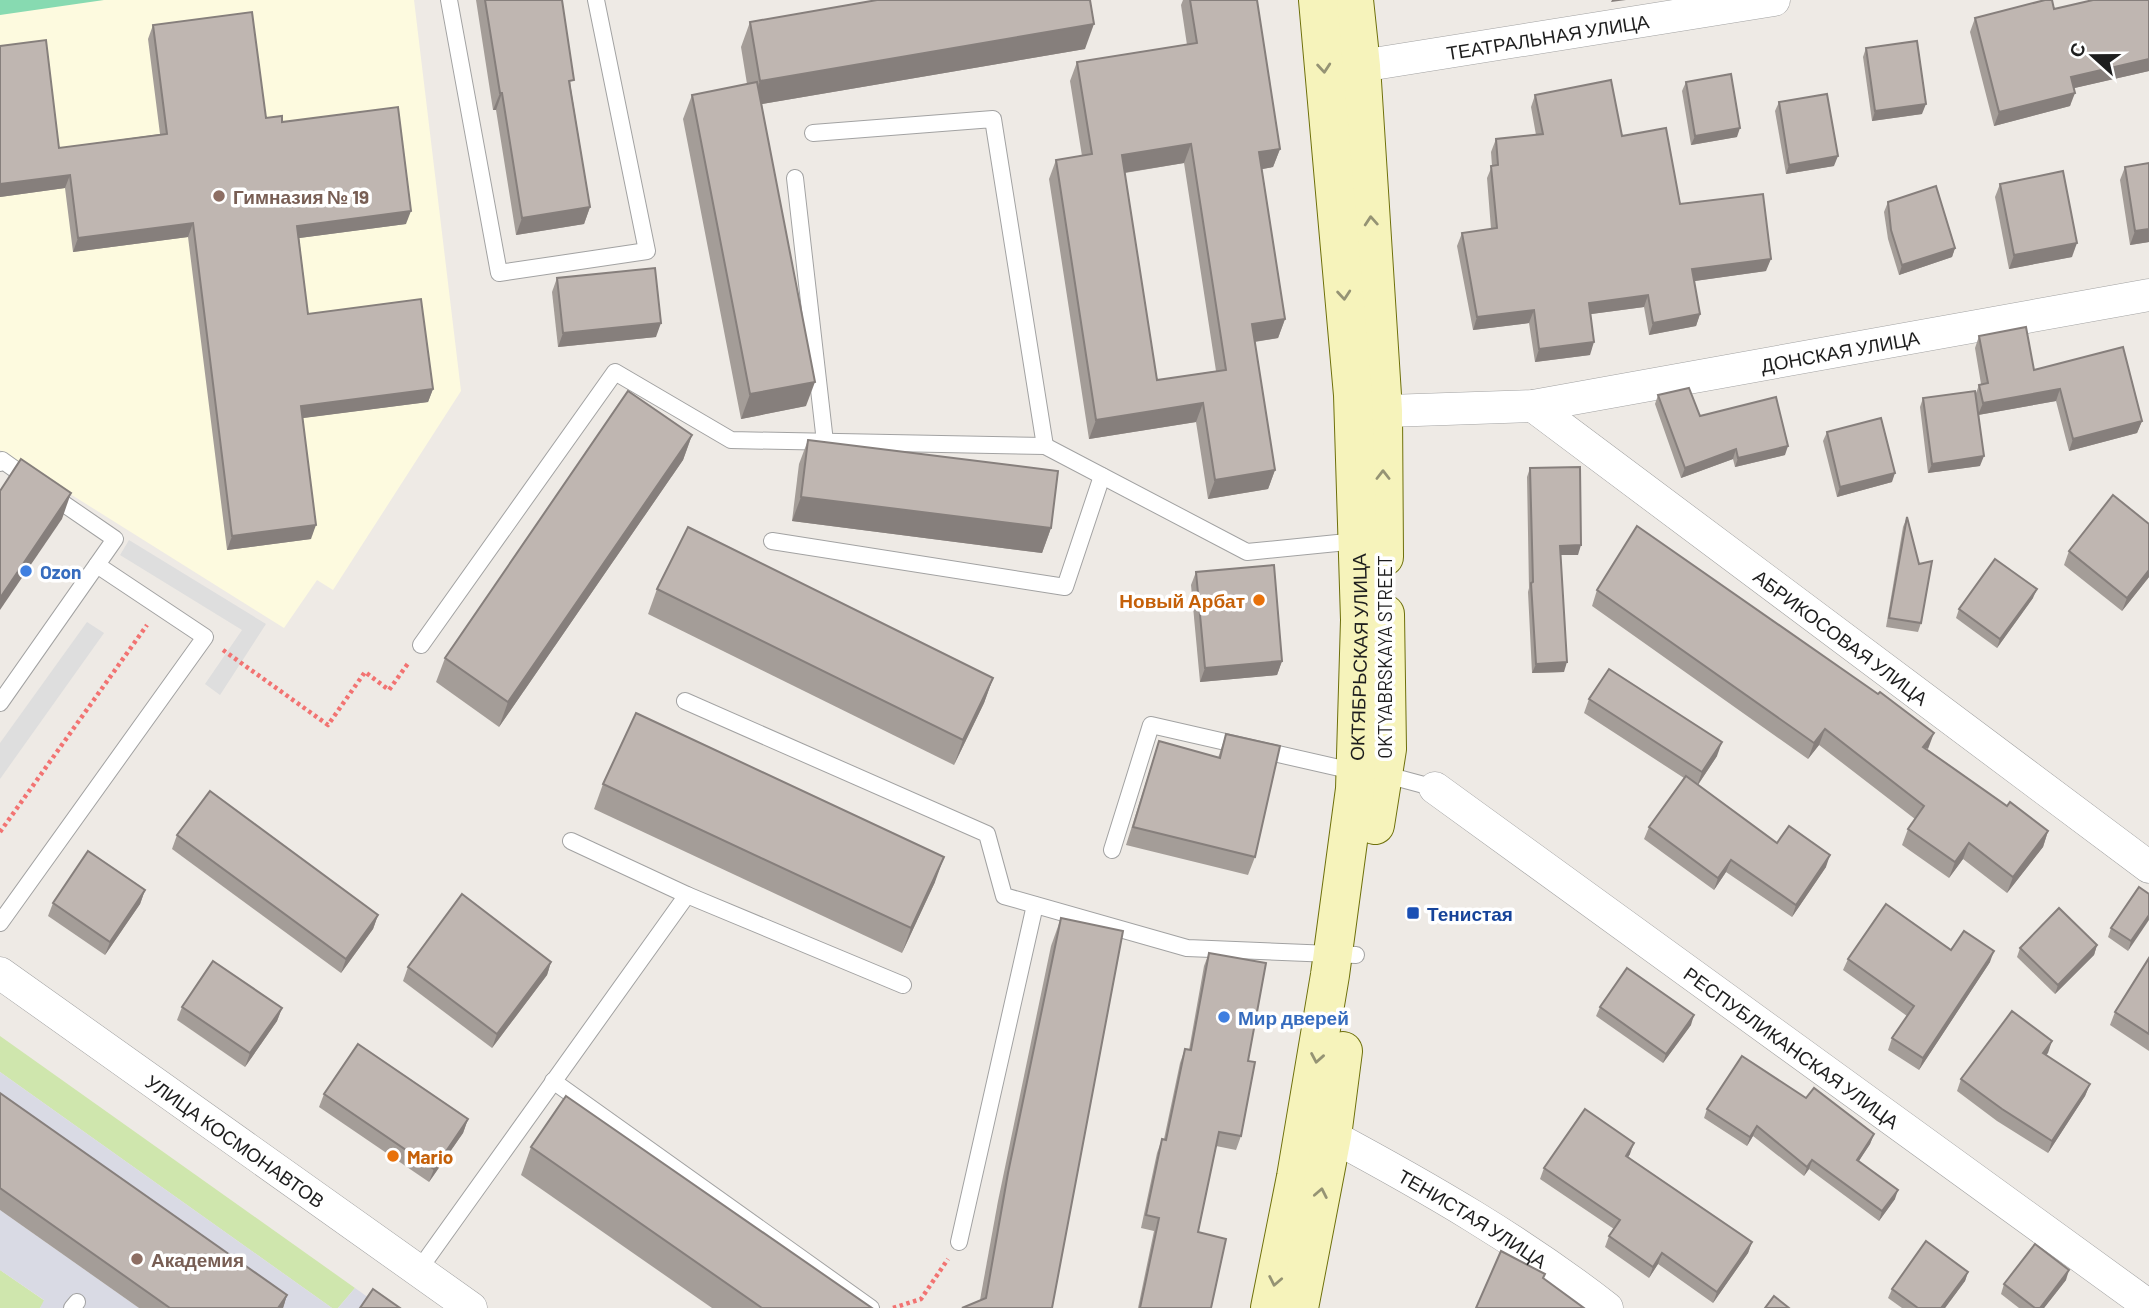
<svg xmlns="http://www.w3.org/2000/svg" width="2149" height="1308" viewBox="0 0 2149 1308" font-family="Barlow,sans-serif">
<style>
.education{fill:#fdfadf}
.grass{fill:#cfe6ad}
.pitch{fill:#87dab1}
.parking{fill:#dedede}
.plaza{fill:#d9dae4}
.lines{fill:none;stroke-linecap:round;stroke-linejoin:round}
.service-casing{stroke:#a2a2a2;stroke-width:18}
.minor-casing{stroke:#a2a2a2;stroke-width:33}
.secondary-casing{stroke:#6e700b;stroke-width:40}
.path{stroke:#f27372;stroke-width:4.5;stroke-dasharray:3.5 3.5;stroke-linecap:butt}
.service{stroke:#fff;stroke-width:16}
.minor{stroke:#fff;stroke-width:32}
.secondary{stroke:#f6f3bb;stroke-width:38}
.wall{fill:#a49d98;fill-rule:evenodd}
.shaded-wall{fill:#867f7c}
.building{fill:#bfb6b1;stroke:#867f7c;stroke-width:2;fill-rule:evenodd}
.oneway{stroke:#959374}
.education-dot{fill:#8d6e63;stroke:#fff;stroke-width:2.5}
.shop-dot{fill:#3f7fe0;stroke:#fff;stroke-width:2.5}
.food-dot{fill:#e8710a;stroke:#fff;stroke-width:2.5}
.transit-dot{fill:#1a4fb4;stroke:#fff;stroke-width:2.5}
.labels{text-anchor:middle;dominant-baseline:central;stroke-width:7;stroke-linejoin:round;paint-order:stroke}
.street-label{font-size:19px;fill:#1e1e1e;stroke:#fff}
.education-label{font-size:19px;font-weight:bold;fill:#785e54;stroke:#fff;text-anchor:start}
.shop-label{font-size:19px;font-weight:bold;fill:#366cbe;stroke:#fff;text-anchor:start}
.food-label{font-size:19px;font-weight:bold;fill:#c56008;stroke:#fff;text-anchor:end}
.transit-label{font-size:19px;font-weight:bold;fill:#164399;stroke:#fff;text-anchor:start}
</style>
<rect width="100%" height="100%" fill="#eeeae5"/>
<polygon class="education" points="0,0 414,0 461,391 333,590 317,580 284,628 0,450"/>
<g class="grass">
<polygon points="0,1036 355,1288 338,1308 332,1308 0,1072"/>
<polygon points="0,1270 45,1301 40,1308 0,1308"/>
</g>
<polygon class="pitch" points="0,0 104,0 0,15"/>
<g class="parking">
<polygon points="129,540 266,624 220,695 205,684 242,630 120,555"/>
<polygon points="87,622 104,633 0,779 0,743"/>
</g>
<g class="plaza">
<polygon points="0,1072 332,1308 274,1308 0,1115"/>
<polygon points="0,1210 139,1308 40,1308 44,1300 0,1270"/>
<polygon points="355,1288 369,1298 363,1308 338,1308"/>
</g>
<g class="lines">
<defs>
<g id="service">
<polyline points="449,0 499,273 647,251 596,0"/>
<polyline points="813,133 993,119 1045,446"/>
<polyline points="795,178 825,442"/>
<polyline points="0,463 2,460 30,480"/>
<polyline points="772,541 1065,587 1102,476"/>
<polyline points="421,645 615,372 731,440 1045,446 1247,552 1357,541"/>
<polyline points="685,701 987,834 1004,896 1187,948 1356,955"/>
<polyline points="0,703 115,539 51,495"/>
<polyline points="1383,774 1435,788"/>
<polyline points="571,841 687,895 903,985"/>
<polyline points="1112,850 1151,725 1357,772"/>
<polyline points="0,923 205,637 97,565"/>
<polyline points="553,1081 871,1308"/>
<polyline points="959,1242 1035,905"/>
<polyline points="418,1271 687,895"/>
<polyline points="72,1308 77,1302"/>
</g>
<g id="minor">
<path id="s1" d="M1361,66L1774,0"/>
<path id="s2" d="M1533,406L2149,867"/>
<path id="s3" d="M1359,412L1533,406L2149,295"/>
<path id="s4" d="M1435,788L2149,1306"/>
<path id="s5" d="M0,973L471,1308"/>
<path id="s6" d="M1332,1136C1427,1187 1521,1241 1607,1308"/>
</g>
<g id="secondary">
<polyline points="1354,0 1361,66 1383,411 1384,557"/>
<polyline points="1375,825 1387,749 1385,614"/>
<path id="s7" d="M1270,1308L1296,1177L1330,975L1355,789L1360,620L1353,395L1318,0"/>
<polyline points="1299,1308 1332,1136 1343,1051"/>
</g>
</defs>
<use href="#service" class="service-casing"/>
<use href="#minor" class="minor-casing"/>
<use href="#secondary" class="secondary-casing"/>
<g class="path">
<polyline points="223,650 328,725 365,672 389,690 409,662"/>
<polyline points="0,832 147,625"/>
<polyline points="893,1308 921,1299 948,1259"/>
</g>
<use href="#service" class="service"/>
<use href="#minor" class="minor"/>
<use href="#secondary" class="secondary"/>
</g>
<g class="wall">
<polygon points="476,0 562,0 571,89 590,207 584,224 516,235 496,110 493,110"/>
<path d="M1183,0H1257L1280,149L1273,167L1262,169L1285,319L1278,338L1255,342L1275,470L1268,489L1208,499L1196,422L1089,439L1049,179L1056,160L1082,156L1070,81L1077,62L1187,45L1181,5ZM1184,163L1216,371L1157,380L1125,173Z"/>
<polygon points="2149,0 2149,71 2074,88 2070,106 1994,126 1970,32 1975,18"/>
<polygon points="750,22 1085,49 762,104 806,406 741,419 683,119 692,95 747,84 741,47"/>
<polygon points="153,25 266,118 282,122 406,224 299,238 308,314 433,389 428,402 302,418 311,539 227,550 188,237 73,252 65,188 0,197 0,46 59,148 160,134 148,39"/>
<polygon points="1866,48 1922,114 1872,121 1863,57"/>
<polygon points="1686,82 1737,137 1691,145 1682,91"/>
<polygon points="1535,95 1622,136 1680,204 1766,271 1694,281 1700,314 1696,326 1649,335 1644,307 1591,314 1590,355 1535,362 1529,323 1473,330 1457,246 1462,233 1491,229 1487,178 1492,166 1491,152 1496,139 1536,135 1531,107"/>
<polygon points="1779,102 1834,166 1786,174 1775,111"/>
<polygon points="2125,167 2149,242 2130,245 2120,180"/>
<polygon points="2000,184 2072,257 2009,269 1995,197"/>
<polygon points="1888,202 1955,248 1952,257 1899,275 1888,239 1884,212"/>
<polygon points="557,278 656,337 558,347 552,292"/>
<polygon points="1979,336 2034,370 2142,421 2137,433 2069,451 2056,401 1978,415 1980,466 1928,473 1920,407 1923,398 1976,393 1979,385 1981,384 1975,348"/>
<polygon points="1658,395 1700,416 1785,455 1735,467 1733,459 1681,478 1655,404"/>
<polygon points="1827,432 1892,482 1837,497 1823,441"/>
<polygon points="692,435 683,460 499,727 436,682 445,658"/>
<polygon points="808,440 1051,528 1042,553 792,521 799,464"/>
<polygon points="1530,468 1578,555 1561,555 1564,672 1532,673 1528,592 1529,588 1527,477"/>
<polygon points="1907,517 1919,564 1921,623 1918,632 1886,627 1903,527"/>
<polygon points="2149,524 2149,577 2122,611 2064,565 2069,551"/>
<polygon points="1196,572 1282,661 1277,675 1200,682 1191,585"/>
<polygon points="657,589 993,678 984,703 954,765 648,614"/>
<polygon points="1597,590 1928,750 2007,806 2048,831 2043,847 2007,893 1963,859 1949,878 1902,845 1908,829 1915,819 1819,745 1808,759 1592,606"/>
<polygon points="2033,598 1997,648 1956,618 1959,609"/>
<polygon points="1589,699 1717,756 1698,785 1777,843 1826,867 1792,917 1726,872 1714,890 1644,839 1649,827 1684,778 1584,713"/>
<polygon points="1226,734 1255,857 1248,875 1126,845 1159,741 1218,758"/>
<polygon points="603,784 935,882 902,953 594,809"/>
<polygon points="177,835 378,915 373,929 341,973 172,849"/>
<polygon points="145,890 140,904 105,955 48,916 53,903"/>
<polygon points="2149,894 2128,951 2108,937 2111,928"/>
<polygon points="1061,918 1052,1308 980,1300 998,1201 1051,946"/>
<polygon points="2097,945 2094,955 2055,994 2017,957 2020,948"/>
<polygon points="1951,950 1990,962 1919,1070 1888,1050 1892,1038 1907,1016 1843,970 1848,959"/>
<polygon points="1209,953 1248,1061 1241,1136 1236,1150 1216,1146 1198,1232 1211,1308 1138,1308 1154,1231 1141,1228 1157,1153 1162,1139 1164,1139 1180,1063 1185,1049 1189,1050 1204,966"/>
<polygon points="2149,958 2149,1051 2110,1025 2115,1012"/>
<polygon points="551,962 547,975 492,1048 403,981 408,967"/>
<polygon points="182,1007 282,1008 277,1021 245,1067 177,1020"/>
<polygon points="1600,1007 1691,1025 1663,1063 1596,1016"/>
<polygon points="2052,1041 2046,1055 2090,1084 2085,1096 2048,1153 1997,1121 1957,1091 1961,1079"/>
<polygon points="0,1093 287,1295 283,1308 139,1308 0,1210"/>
<polygon points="324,1094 468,1119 463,1133 429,1182 319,1107"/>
<polygon points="1806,1098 1874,1134 1870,1144 1858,1162 1895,1199 1879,1221 1809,1169 1804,1176 1753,1136 1747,1146 1704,1118 1707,1109"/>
<polygon points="531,1147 872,1308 712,1308 521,1175"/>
<polygon points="1630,1154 1628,1157 1752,1242 1748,1253 1713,1303 1658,1264 1649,1278 1605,1247 1609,1236 1614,1229 1540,1179 1544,1168"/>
<polygon points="1968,1272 1965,1281 1945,1308 1902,1308 1888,1298 1892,1289"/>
<polygon points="2066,1280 2044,1308 2019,1308 2001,1294 2004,1284"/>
</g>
<g class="shaded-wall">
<polygon points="1612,0 1626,0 1611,2"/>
<polygon points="1094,24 1085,49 751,106 760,81"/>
<polygon points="2149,59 2149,71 2066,90 2071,77"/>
<polygon points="500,93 502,93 496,110 493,110"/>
<polygon points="2075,93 2070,106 1994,126 1999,112"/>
<polygon points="1926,104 1922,114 1872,121 1875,111"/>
<polygon points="1740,128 1737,137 1691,145 1695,136"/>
<polygon points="1191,144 1184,163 1116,174 1122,155"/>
<polygon points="1280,149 1273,167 1252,171 1259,152"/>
<polygon points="1838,156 1834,166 1786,174 1789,165"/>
<polygon points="70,175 65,188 0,197 0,184"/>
<polygon points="590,207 584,224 516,235 522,218"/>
<polygon points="411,211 406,224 292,239 297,226"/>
<polygon points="193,223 188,237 73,252 78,238"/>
<polygon points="2149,229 2149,242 2130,245 2135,231"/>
<polygon points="2077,243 2072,257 2009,269 2014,255"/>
<polygon points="1955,248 1952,257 1899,275 1902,265"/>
<polygon points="1771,259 1766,271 1688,282 1692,269"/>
<polygon points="1648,295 1644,307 1584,315 1589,303"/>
<polygon points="1534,310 1529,323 1473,330 1477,317"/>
<polygon points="1700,314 1696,326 1649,335 1653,323"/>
<polygon points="1285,319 1278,338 1245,343 1252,324"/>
<polygon points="661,323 656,337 558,347 563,333"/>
<polygon points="1594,342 1590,355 1535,362 1539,349"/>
<polygon points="815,382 806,406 741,419 750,394"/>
<polygon points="433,389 428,402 296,419 301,406"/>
<polygon points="2060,389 2056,401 1978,415 1983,403"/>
<polygon points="1203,403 1196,422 1089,439 1096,420"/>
<polygon points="2142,421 2137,433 2069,451 2073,439"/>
<polygon points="692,435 683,460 499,727 508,702"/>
<polygon points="1788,446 1785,455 1735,467 1738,458"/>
<polygon points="1736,449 1733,459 1681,478 1685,468"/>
<polygon points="1984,456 1980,466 1928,473 1932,464"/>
<polygon points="1275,470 1268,489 1208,499 1215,480"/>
<polygon points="1895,473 1892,482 1837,497 1840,487"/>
<polygon points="71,493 62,519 0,610 0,598"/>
<polygon points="801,497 1051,528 1042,553 792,521"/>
<polygon points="316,525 311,539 227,550 232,536"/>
<polygon points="1581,545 1578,555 1557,555 1560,546"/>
<polygon points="2149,570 2149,577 2122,611 2127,598"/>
<polygon points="2037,589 2033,598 1997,648 2000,639"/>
<polygon points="1282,661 1277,675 1200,682 1205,668"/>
<polygon points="1567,662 1564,672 1532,673 1536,664"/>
<polygon points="993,678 984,703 954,765 963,740"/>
<polygon points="1825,729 1819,745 1808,759 1814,743"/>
<polygon points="1934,733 1928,749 1923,747"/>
<polygon points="1722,742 1717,756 1697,786 1702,772"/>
<polygon points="2048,831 2043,847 2007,893 2013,877"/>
<polygon points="1969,843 1963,859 1949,878 1955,862"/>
<polygon points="1830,855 1826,867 1792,917 1796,905"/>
<polygon points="944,857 935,882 902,953 911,928"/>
<polygon points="1731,860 1726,872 1714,890 1718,878"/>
<polygon points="145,890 140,904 105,955 110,942"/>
<polygon points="378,915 373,929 341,973 346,959"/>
<polygon points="2149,915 2149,920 2128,951 2131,941"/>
<polygon points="2097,945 2094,955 2055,994 2058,985"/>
<polygon points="1994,951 1990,962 1919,1070 1923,1058"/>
<polygon points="551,962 547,975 492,1048 497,1034"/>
<polygon points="282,1008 277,1021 245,1067 250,1053"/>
<polygon points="1694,1015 1691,1025 1663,1063 1666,1054"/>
<polygon points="2052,1041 2048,1053 2038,1065 2043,1053"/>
<polygon points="2090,1084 2085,1096 2048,1153 2052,1141"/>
<polygon points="468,1119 463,1133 429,1182 434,1169"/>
<polygon points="1757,1126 1753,1136 1747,1146 1750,1137"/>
<polygon points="1874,1134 1870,1144 1853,1170 1857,1160"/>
<polygon points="1634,1143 1630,1154 1622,1167 1626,1156"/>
<polygon points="1812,1160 1809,1169 1804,1176 1807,1167"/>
<polygon points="1898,1190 1895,1199 1879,1221 1882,1211"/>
<polygon points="1752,1242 1748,1253 1713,1303 1717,1292"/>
<polygon points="1662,1253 1658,1264 1649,1278 1653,1267"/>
<polygon points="2069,1270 2066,1280 2044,1308 2040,1308"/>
<polygon points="1968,1272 1965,1281 1945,1308 1941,1308"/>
<polygon points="287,1295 283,1308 278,1308"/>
</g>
<g class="building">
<polygon points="485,0 562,0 574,80 569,81 590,207 522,218 502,93 500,93"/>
<polygon points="877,0 1090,0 1094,24 760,81 750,22"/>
<path d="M1190,0H1257L1280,149L1259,152L1285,319L1252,324L1275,470L1215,480L1203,403L1096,420L1056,160L1092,154L1077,62L1197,43ZM1191,144L1226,370L1157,380L1122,155Z"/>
<polygon points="2045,0 2052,0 2054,9 2093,0 2149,0 2149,59 2071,77 2075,93 1999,112 1975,18"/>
<polygon points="252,12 266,118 282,116 282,122 398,107 411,211 297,226 308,314 421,299 433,389 301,406 316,525 232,536 193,223 78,238 70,175 0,184 0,46 46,40 59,148 167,134 153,25"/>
<polygon points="1917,41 1926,104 1875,111 1866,48"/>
<polygon points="1731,74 1740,128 1695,136 1686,82"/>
<polygon points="1611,80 1622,136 1666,128 1680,204 1763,194 1771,259 1692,269 1700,314 1653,323 1648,295 1589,303 1594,342 1539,349 1534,310 1477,317 1462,233 1497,228 1491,166 1498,165 1496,139 1543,134 1535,95"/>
<polygon points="757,82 815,382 750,394 692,95"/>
<polygon points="1827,94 1838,156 1789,165 1779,102"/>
<polygon points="2149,163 2149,229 2135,231 2125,167"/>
<polygon points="2063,171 2077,243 2014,255 2000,184"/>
<polygon points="1936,186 1955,248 1902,265 1891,230 1888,202"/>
<polygon points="655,268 661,323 563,333 557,278"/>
<polygon points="2026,327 2034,370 2123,347 2142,421 2073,439 2060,389 1983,403 1979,385 1988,383 1979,336"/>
<polygon points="1689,388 1700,416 1776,397 1788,446 1738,458 1736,449 1685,468 1658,395"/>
<polygon points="628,391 692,435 508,702 445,658"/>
<polygon points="1975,391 1984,456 1932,464 1923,398"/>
<polygon points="1881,418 1895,473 1840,487 1827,432"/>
<polygon points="808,440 1058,471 1051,528 801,497"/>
<polygon points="21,459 71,493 0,598 0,491"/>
<polygon points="1580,467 1581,545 1560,546 1567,662 1536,664 1531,583 1533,582 1530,468"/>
<polygon points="2113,495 2149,524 2149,570 2127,598 2069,551"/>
<polygon points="1907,517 1919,564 1932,561 1921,623 1889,618"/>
<polygon points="1637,526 1878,694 1880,692 1934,733 1923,747 2007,806 2010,802 2048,831 2013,877 1969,843 1955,862 1908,829 1924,806 1825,729 1814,743 1597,590"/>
<polygon points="688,527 993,678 963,740 657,589"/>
<polygon points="1995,559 2037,589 2000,639 1959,609"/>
<polygon points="1274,565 1282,661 1205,668 1196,572"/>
<polygon points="1609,669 1722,742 1702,772 1589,699"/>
<polygon points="636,713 944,857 911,928 603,784"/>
<polygon points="1226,734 1280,746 1255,857 1133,827 1159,741 1220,758"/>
<polygon points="1686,776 1777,843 1789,826 1830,855 1796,905 1731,860 1718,878 1649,827"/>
<polygon points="210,791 378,915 346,959 177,835"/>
<polygon points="88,851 145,890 110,942 53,903"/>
<polygon points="2139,887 2149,894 2149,915 2131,941 2111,928"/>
<polygon points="462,894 551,962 497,1034 408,967"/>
<polygon points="1886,904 1951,950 1964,931 1994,951 1923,1058 1892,1038 1914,1006 1848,959"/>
<polygon points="2059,908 2097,945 2058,985 2020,948"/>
<polygon points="1061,918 1123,931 1052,1308 962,1308 986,1298 1008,1173"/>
<polygon points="1209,953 1266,963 1248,1061 1255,1062 1241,1136 1219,1132 1198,1232 1226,1239 1211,1308 1140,1308 1159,1218 1146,1215 1162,1139 1166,1140 1185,1049 1191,1050"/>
<polygon points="2149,958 2149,1034 2115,1012"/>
<polygon points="213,961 282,1008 250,1053 182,1007"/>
<polygon points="1627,968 1694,1015 1666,1054 1600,1007"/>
<polygon points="2012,1011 2052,1041 2043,1053 2090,1084 2052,1141 2002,1109 1961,1079"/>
<polygon points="358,1044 468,1119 434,1169 324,1094"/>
<polygon points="1742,1056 1806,1098 1814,1088 1874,1134 1857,1160 1898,1190 1882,1211 1812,1160 1807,1167 1757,1126 1750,1137 1707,1109"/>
<polygon points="0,1093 287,1295 278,1308 170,1308 0,1188"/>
<polygon points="566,1096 872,1308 762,1308 531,1147"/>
<polygon points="1585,1109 1634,1143 1626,1156 1752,1242 1717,1292 1662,1253 1653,1267 1609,1236 1620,1220 1544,1168"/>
<polygon points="1926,1241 1968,1272 1941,1308 1918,1308 1892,1289"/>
<polygon points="2035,1244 2069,1270 2040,1308 2035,1308 2004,1284"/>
<polygon points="1501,1251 1545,1274 1543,1278 1584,1308 1476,1308"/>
<polygon points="373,1289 400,1308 360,1308"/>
<polygon points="1774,1296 1789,1308 1765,1308"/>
</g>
<defs><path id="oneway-chevron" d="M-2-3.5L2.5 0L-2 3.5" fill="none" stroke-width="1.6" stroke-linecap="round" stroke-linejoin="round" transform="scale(1.75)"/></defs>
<g class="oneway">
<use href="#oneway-chevron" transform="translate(1324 68) rotate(85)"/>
<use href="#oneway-chevron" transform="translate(1371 221) rotate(-94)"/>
<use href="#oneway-chevron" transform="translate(1344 295) rotate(85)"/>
<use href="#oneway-chevron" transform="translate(1383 475) rotate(-90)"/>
<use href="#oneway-chevron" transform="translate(1317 1058) rotate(100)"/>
<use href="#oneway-chevron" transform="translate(1321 1193) rotate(-79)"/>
<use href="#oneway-chevron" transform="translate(1275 1281) rotate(101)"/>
</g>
<g class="education-dot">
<circle cx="219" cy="196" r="7"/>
<circle cx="137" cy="1259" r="7"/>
</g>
<g class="shop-dot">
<circle cx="26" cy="571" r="7"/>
<circle cx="1224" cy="1017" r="7"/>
</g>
<g class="food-dot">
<circle cx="1259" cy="600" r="7"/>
<circle cx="393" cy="1156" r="7"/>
</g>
<rect class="transit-dot" x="1406" y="906" width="14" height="14" rx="3.5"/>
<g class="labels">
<g class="street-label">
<text stroke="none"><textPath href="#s1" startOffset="189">ТЕАТРАЛЬНАЯ УЛИЦА</textPath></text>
<text stroke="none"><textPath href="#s3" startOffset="486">ДОНСКАЯ УЛИЦА</textPath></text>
<text stroke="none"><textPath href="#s2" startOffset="385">АБРИКОСОВАЯ УЛИЦА</textPath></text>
<text stroke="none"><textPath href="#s7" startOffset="658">ОКТЯБРЬСКАЯ УЛИЦА</textPath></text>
<text transform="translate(1384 657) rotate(-90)">OKTYABRSKAYA STREET</text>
<text stroke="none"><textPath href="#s4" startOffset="441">РЕСПУБЛИКАНСКАЯ УЛИЦА</textPath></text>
<text stroke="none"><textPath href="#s5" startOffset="289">УЛИЦА КОСМОНАВТОВ</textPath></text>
<text stroke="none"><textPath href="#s6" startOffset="163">ТЕНИСТАЯ УЛИЦА</textPath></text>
</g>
<g class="education-label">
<text x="233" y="196">Гимназия № 19</text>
<text x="151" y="1259">Академия</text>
</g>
<g class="shop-label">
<text x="40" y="571">Ozon</text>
<text x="1238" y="1017">Мир дверей</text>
</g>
<g class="food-label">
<text x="1245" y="600">Новый Арбат</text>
<text x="407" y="1156" text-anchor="start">Mario</text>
</g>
<g class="transit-label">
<text x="1427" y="913">Тенистая</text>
</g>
</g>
<g transform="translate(2093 56) rotate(291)" stroke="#ffffff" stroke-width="5" paint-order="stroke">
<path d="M0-5L12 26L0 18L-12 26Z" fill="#1e1e1e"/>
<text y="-10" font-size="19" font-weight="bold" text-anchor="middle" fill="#1e1e1e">С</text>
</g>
</svg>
